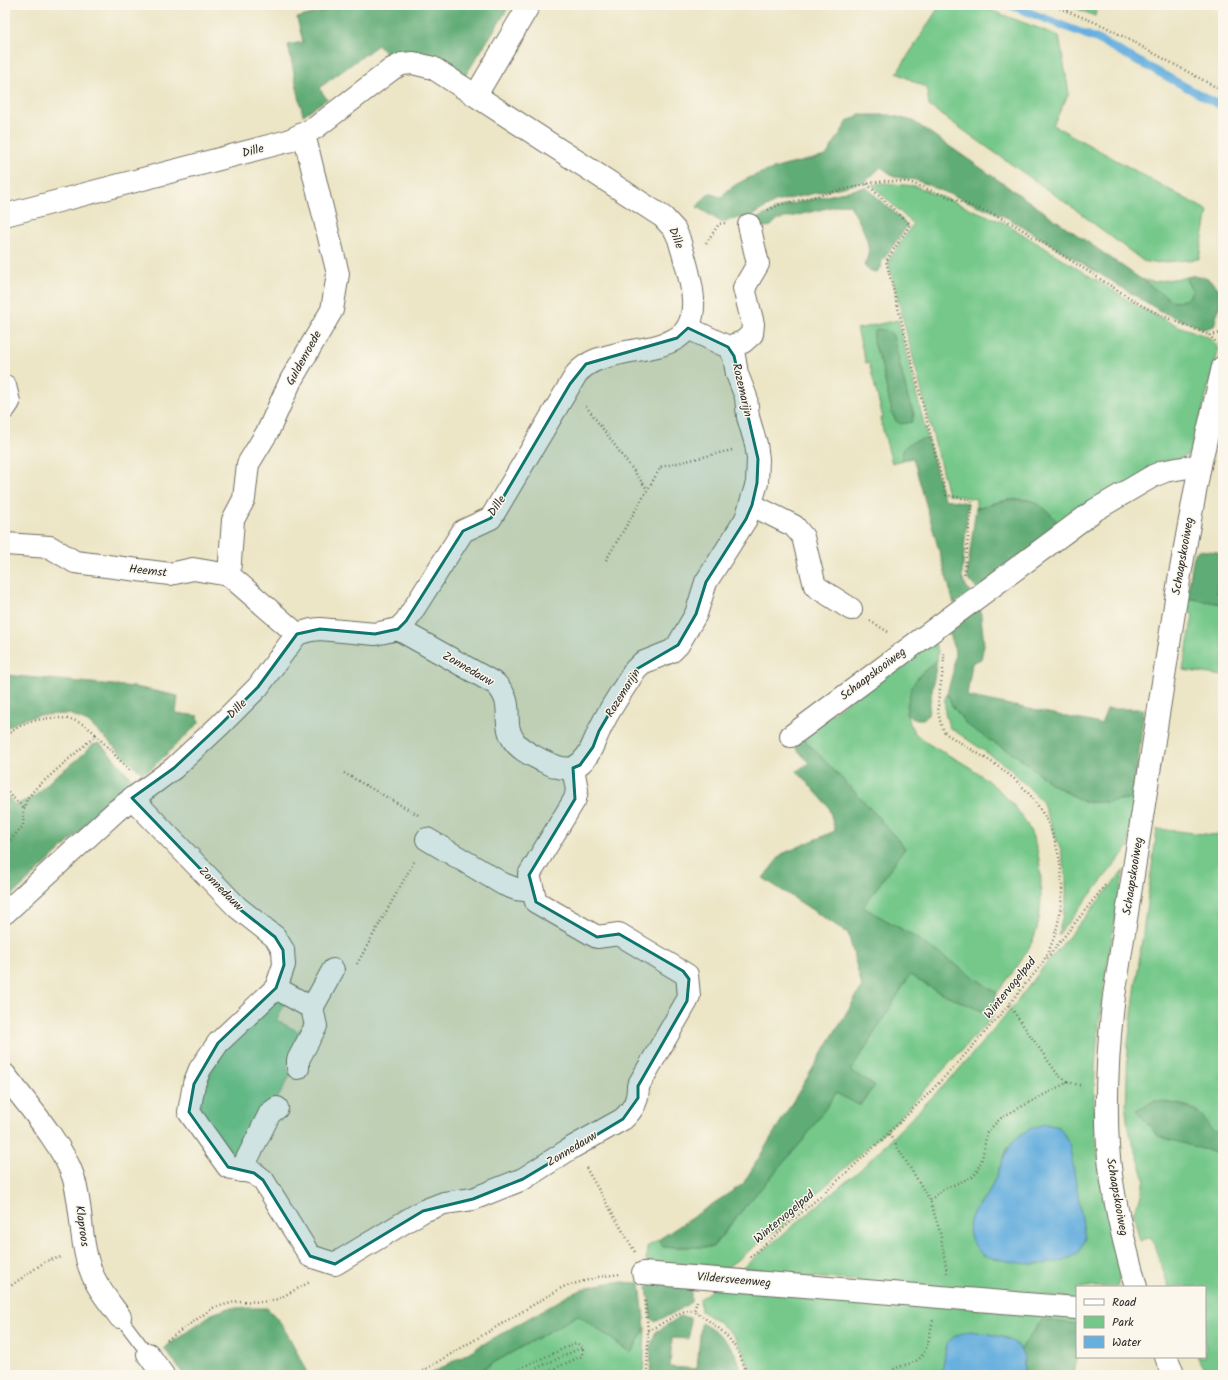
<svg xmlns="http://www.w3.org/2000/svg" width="1228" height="1380" viewBox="0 0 1228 1380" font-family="Kalam,sans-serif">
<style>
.green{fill:#75c88a;stroke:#507a5a;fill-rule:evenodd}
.forest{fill:#60ac76;stroke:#466c50}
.water{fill:#66afde;stroke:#486d84}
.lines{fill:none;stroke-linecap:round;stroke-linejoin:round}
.stream{stroke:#66afde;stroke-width:8}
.lane-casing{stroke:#6f6c61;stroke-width:14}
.street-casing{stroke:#6f6c61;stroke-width:24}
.path{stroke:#6f6c61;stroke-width:2.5;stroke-dasharray:1 3;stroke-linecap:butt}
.lane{stroke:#fff;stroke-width:12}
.street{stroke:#fff;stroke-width:22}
.marked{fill:#0f766e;fill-opacity:0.2;stroke:#0f766e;stroke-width:3;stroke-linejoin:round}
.labels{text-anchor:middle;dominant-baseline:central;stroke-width:3;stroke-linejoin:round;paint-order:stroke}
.street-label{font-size:12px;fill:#2b2b2b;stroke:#fbf7ec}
</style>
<rect width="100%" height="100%" fill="#fbf7ec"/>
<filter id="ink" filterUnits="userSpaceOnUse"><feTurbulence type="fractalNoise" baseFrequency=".025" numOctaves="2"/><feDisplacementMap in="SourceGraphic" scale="8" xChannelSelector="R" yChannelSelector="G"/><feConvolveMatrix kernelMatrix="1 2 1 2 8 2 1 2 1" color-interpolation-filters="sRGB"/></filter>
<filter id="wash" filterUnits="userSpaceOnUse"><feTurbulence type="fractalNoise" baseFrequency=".012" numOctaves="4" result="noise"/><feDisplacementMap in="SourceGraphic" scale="16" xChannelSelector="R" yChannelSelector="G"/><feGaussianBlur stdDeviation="0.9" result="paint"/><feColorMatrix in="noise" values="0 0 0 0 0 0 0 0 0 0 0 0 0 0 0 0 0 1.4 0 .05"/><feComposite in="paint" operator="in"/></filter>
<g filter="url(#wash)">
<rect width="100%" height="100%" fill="#ece5c6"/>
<g class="green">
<polygon points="940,5 977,5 1059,36 1069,93 1053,125 1208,211 1199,259 1153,263 1143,261 1076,210 929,106 927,88 897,73"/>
<polygon points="1068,5 1097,5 1095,16"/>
<path d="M884,183L915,186L1005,223L1139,307L1171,323L1210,338L1216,344L1218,352L1194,442L1188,455L1062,527C1054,520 1046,509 1037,503C1022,493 991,504 976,508V499L948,494L888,261L913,224L872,185Z"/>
<polygon points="1187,277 1187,282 1192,289 1190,296 1185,300 1174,302 1137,278 1153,282"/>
<path d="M898,320L928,440L924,439L910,443L902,455V460L892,463L880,419L883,418L869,363H866L857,329ZM893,336L908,399L914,414L892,413L881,363L873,343Z"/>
<polygon points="1223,549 1223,593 1216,592"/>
<polygon points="1187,598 1223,604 1223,676 1183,670 1193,615 1186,610"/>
<path d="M933,639L938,652L937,660L918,676L906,714C909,719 911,728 915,733C928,747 955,757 971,768C1018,802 1042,830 1041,890C1041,905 1040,920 1035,935C1026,957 1011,975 997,993L910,934L863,907L905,848L867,805L801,736Z"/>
<polygon points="947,693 951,704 966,724 991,741 1022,759 1050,783 1084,802 1105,802 1134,798 1128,848 1058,935 1066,903 1066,878 1061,851 1042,801 1008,767 949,727 945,713 945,700"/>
<path d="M1157,829L1223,836V1135C1207,1131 1209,1123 1198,1112C1188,1103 1167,1103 1154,1101L1158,1136L1223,1155V1375H1209L1196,1357H1205V1287H1169L1151,1237L1140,1241L1133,1212L1140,1199L1145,1180L1128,1127L1126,1111L1128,1043Z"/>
<path d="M1124,870C1110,951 1093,1032 1094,1114C1096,1164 1110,1214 1120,1263V1275L1117,1287H1077V1299L739,1271L860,1170L956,1073L1015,1004L1045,965ZM1008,1147L1028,1264L978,1205L989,1193Z"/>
<polygon points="910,975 935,990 993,1016 897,1120 783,1225 725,1269 646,1264 647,1247 658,1240 663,1247 713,1247 749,1202 804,1139 836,1093 860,1105 867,1096 851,1071"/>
<path d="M277,1001L285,1004L276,1020L299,1032L307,1016L309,1026L287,1069L291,1074L274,1105L240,1157H230L199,1112C204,1088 211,1063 228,1044C242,1028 261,1015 277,1001Z"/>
<path d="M714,1288L1069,1315L1077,1321V1324L1042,1320L1020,1350L1007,1338L970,1331L940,1375H751C741,1339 732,1330 701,1311L700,1299Z"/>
<polygon points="578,1315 631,1353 645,1328 643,1375 472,1375"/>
</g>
<g class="forest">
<path d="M346,5H510L465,76C432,54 430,48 389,58L378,45L319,88L327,99L303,115L288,45L303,42L297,18Z"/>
<path d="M859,115H890L913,121L1174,302L1185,300L1190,296L1192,289L1187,282V277C1203,272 1213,282 1223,293L1214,326L1204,329L1162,312L1008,218L916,180L895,177L881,167L865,182L775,202L753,215L721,222L697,207L709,193L721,197C741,173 796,163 826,156L848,121Z"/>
<path d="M866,187L908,225L882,261L881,268L877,272C870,271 866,270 864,264C877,247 858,221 850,205L844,204L777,220L771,226L759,228L756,219L786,205Z"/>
<polygon points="878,329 890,332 893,336 908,399 914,414 912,422 901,424 896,421 892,413 881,363 873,343 874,332"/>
<path d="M924,439L928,440L944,499L968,503L962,576L964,583L971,593L954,604L913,458L902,460C901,445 910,442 924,439Z"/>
<path d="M1008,500C1037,498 1044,506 1062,527L977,589L968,580L967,573L976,508Z"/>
<polygon points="1198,550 1218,552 1221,559 1216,592 1223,593 1223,604 1187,598 1194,555"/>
<polygon points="980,606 984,645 981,659 972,663 967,696 1101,724 1107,709 1144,709 1134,798 1105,802 1084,802 1050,783 1022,759 991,741 966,724 951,704 947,693 953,672 955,651 947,629"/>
<path d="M937,660L928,715L923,719H913L906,714C910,683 914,679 937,660Z"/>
<polygon points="5,675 135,687 178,696 176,713 198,716 199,723 152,768 142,773 88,722 69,714 40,715 20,720 5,729"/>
<polygon points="801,736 867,805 905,848 863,907 910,934 997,993 993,1016 935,990 910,975 851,1071 875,1086 859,1105 836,1093 804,1139 749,1202 712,1247 663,1247 658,1240 743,1184 862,987 848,933 763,878 782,854 835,831 829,807 797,771 809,763 796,748 796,739"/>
<polygon points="100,743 134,781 5,902 5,794 15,805 35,796 54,777 77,760 92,745"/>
<path d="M1154,1101C1168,1103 1183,1104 1195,1111C1208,1117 1204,1130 1223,1135V1155L1158,1136L1136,1110Z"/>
<polygon points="614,1282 640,1283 645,1328 631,1353 578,1315 472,1375 429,1375 571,1294 592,1286"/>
<polygon points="651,1283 691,1286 691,1302 679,1310 655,1322 651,1318 647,1288"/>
<path d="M229,1308H267C286,1325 297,1353 308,1375H184L164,1348L212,1314Z"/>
<path d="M681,1316L690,1318L689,1339L672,1338L670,1367L697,1369L701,1323C723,1335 738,1349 742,1375H650L651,1345L656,1332Z"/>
<polygon points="1042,1320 1077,1324 1077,1353 1073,1375 1024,1375 1024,1359 1020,1350"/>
</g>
<g class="water">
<path d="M1046,1124L1059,1127L1069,1142L1085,1237L1078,1254C1047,1270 1015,1264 982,1255C978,1249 971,1242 970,1235C966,1210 981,1208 989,1192C1005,1161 1005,1132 1046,1124Z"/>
<path d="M970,1331C989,1334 1020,1335 1024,1359C1024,1364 1024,1370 1024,1375H940C950,1351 937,1339 970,1331Z"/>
</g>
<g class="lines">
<polyline class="stream" points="1010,5 1097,39 1223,107"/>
</g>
</g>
<g filter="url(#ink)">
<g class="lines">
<defs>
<polyline id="lane" points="120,1317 148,1354"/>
<g id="street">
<polyline points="476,95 529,5"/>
<path d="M5,215L288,141L315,128L392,69L402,64L413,63L433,68L663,217L675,230L679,239C686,266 708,319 677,338C661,348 638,349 621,353C602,358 591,359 577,373L491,518L463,531L406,621L398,629L375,634L320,629L311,630L297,634L258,687L220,725L174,768L117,810L5,913"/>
<polyline points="728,347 743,342 752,334 753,324 744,288 758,264 749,225"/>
<polyline points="5,386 9,402 5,408"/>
<polyline points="752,505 794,526 803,537 815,586 851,609"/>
<polyline points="5,544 50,547 75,562 170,574 193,569 229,575 297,634"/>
<polyline points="229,575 233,520 244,499 248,464 268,431 291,380 332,310 338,274 304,134"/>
<polyline points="791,736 1095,510 1153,476 1165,471 1200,465"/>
<path d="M573,768C589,760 592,746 599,731C608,710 623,690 635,670L642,663L672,651L678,645L696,614L706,582L746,519L757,483L758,459L756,444L748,417L746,397L737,374L734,356L728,347L688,328"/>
<path d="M132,798L237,907L275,937L283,950L284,965L276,988L218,1043L200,1069L194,1084L189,1112L228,1167L254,1173L263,1180L310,1256L335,1264L423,1211L444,1203L473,1199L523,1179L573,1147L623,1119C634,1109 638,1100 638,1086L687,1001L689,996L687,975L619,934L597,937L536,902L529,875L575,799L577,790L573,768C561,770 552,765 541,760C532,755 520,750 514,741C500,720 517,706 496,684L398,629"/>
<polyline points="427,839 503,884 516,889 533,891"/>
<polyline points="276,988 312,1008 316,1026 298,1060 298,1068"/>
<polyline points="312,1008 333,970"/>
<path d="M5,1075C26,1103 62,1144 73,1176C83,1207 79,1241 91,1271C97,1288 110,1303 120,1317"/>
<polyline points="241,1171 270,1113 277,1108"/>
<polyline points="643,1273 1077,1308"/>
<path d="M1136,1287C1124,1242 1111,1193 1108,1146C1105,1096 1108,1046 1114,996L1179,580L1200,465L1223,367"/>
<polyline points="148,1354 163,1375"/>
<polyline points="1166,1357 1174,1375"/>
</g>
</defs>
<use href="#lane" class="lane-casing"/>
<use href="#street" class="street-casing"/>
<g class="path">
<polyline points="1052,5 1104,26 1223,91"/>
<polyline points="867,184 910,225 886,261 946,495 972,500 964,577"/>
<polyline points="768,210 779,205 871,183 885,181 909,182 995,215 1015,225 1141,305 1163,316 1209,335 1223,333"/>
<polyline points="706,243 719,224 725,223"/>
<polyline points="1209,335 1218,344"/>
<polyline points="586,406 647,489"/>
<polyline points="606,560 661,467 732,450"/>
<polyline points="870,621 890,633"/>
<path d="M5,739C16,721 53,714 73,720C82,723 90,728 96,735"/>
<polyline points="344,773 420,816"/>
<polyline points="5,790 24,808"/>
<polyline points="5,846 23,826 24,808 27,799 35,789 96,735 130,771"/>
<polyline points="1047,958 1106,884"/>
<polyline points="357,964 415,860"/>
<polyline points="1009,1005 1058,1075 1068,1082"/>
<polyline points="889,1134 930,1200 940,1232 947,1273"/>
<polyline points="586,1168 635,1252"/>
<polyline points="930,1200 944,1189 972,1177 976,1173 982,1159 987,1132 1002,1117 1068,1082 1083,1086"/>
<path d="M750,1257C834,1186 914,1114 986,1031C1000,1015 1014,999 1027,982C1033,975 1040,968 1044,960C1070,913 1068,847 1036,803C1014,771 977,754 945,733C930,706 945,682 944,652"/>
<polyline points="5,1290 46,1261 61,1257"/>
<polyline points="645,1297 648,1331 647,1375"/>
<path d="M697,1301L694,1311C723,1329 737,1341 747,1375"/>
<polyline points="648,1331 682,1312 688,1310 694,1311"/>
<polyline points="167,1340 213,1308 238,1301 262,1302 278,1299 310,1282"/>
<polyline points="416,1375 563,1287 598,1277 620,1274"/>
<polyline points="505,1375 576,1343 583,1347 582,1356 540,1375"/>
<polyline points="522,1375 583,1347"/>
<path d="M888,1375C895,1363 916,1367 923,1354C929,1345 930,1331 933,1320"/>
</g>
<use href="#lane" class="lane"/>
<use href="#street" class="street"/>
</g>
</g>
<path class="marked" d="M688,328L728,347L734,356L758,459L757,483L752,505L746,519L706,582L696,614L678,645L635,670L599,731L593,747L580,765L573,768L575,799L529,875L536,902L597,937L619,934L683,971L689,979L687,1001L638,1086V1098L623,1119L523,1179L473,1199L423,1211L335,1264L310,1256L263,1180L254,1173L228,1167L189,1112L194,1084L218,1043L276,988L284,965L283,950L275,937L237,907L132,798L174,768L220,725L258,687L297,634L320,629L375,634L398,629L406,621L463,531L491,518L570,384L586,364L677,338Z"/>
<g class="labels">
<g class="street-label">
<text transform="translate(253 151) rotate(-14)">Dille</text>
<text transform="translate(676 238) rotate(68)">Dille</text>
<text transform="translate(304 358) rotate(-61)">Guldenroede</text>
<text transform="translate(742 390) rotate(77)">Rozemarijn</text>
<text transform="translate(497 506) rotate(-56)">Dille</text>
<text transform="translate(1183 556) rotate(-80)">Schaapskooiweg</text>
<text transform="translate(148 571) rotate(6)">Heemst</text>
<text transform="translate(468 669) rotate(30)">Zonnedauw</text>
<text transform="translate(873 674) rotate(-37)">Schaapskooiweg</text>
<text transform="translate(623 693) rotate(-58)">Rozemarijn</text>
<text transform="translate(237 709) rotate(-45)">Dille</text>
<text transform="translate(1133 876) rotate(-81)">Schaapskooiweg</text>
<text transform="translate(221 889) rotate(45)">Zonnedauw</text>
<text transform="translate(1010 988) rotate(-51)">Wintervogelpad</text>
<text transform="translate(572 1149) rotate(-31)">Zonnedauw</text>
<text transform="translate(1117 1197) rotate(80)">Schaapskooiweg</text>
<text transform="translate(784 1217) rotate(-40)">Wintervogelpad</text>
<text transform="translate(82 1226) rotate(82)">Klaproos</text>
<text transform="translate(734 1280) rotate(5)">Vildersveenweg</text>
</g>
</g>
<rect width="1228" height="1380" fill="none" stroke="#fbf7ec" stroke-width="20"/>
<rect x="1076" y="1286" width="130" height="72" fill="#fbf7ec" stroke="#a8a59f"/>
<rect x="1084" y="1299" width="20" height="6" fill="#ffffff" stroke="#a8a59f"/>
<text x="1112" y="1306" font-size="12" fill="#2b2b2b">Road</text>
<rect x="1084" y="1316" width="20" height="12" fill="#75c88a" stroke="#a8a59f"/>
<text x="1112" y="1326" font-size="12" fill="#2b2b2b">Park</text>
<rect x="1084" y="1336" width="20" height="12" fill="#66afde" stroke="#a8a59f"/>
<text x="1112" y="1346" font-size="12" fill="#2b2b2b">Water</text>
</svg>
